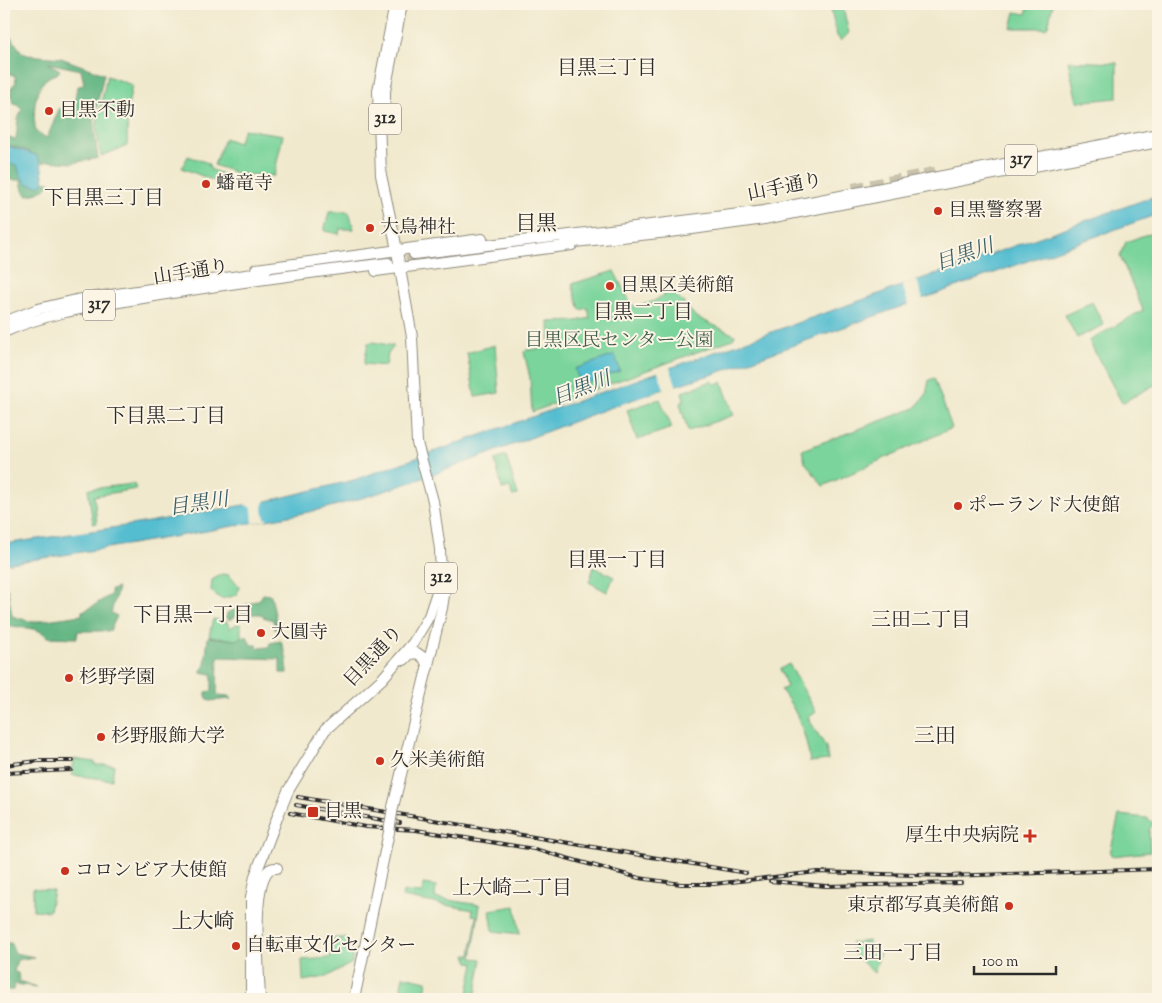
<svg xmlns="http://www.w3.org/2000/svg" width="1162" height="1003" viewBox="0 0 1162 1003" font-family="'Sorts Mill Goudy','Noto Serif JP',serif">
<style>
.green{fill:#7ad49b;stroke:#528063}
.forest{fill:#63b683;stroke:#477057;fill-rule:evenodd}
.water{fill:#54bdd0;stroke:#40747e}
.pier{fill:#f0e9cd}
.lines{fill:none;stroke-linecap:round;stroke-linejoin:round}
.major-tunnel{stroke:#c9c3ad;stroke-width:10;stroke-dasharray:10 5;stroke-linecap:butt}
.highway-tunnel{stroke:#c9c3ad;stroke-width:12;stroke-dasharray:12 6;stroke-linecap:butt}
.major-casing{stroke:#8e8a7c;stroke-width:12}
.major{stroke:#fff;stroke-width:10}
.rail-casing{stroke:#2b2b2b;stroke-width:4}
.rail{stroke:#fcf5e5;stroke-width:2;stroke-dasharray:5.5;stroke-linecap:butt}
.major-bridge-casing{stroke:#8e8a7c;stroke-width:12;stroke-linecap:butt}
.major-bridge{stroke:#fff;stroke-width:10}
.poi-dot{fill:#c8321e;stroke:#fcf5e5;stroke-width:2}
.labels{text-anchor:middle;dominant-baseline:central;stroke-width:4;stroke-linejoin:round;paint-order:stroke}
.shield{fill:#fcf5e5;stroke:#6a6863;stroke-width:1}
.shield-label{font-size:18px;font-weight:bold;fill:#2b2b2b}
.poi-label{font-size:19px;fill:#2b2b2b;stroke:#fcf5e5;text-anchor:start}
.street-label{font-size:19px;fill:#2b2b2b;stroke:#fcf5e5}
.park-label{font-size:19px;fill:#435e4d;stroke:#fcf5e5}
.neighbourhood-label{font-size:20px;fill:#2b2b2b;stroke:#fcf5e5}
.water-label{font-size:20px;font-style:italic;fill:#395e65;stroke:#fcf5e5}
.quarter-label{font-size:21px;fill:#2b2b2b;stroke:#fcf5e5}
</style>
<rect width="100%" height="100%" fill="#fcf5e5"/>
<filter id="ink" filterUnits="userSpaceOnUse"><feTurbulence type="fractalNoise" baseFrequency=".02" numOctaves="2"/><feDisplacementMap in="SourceGraphic" scale="10" xChannelSelector="R" yChannelSelector="G"/><feConvolveMatrix kernelMatrix="1 2 1 2 8 2 1 2 1" color-interpolation-filters="sRGB"/></filter>
<filter id="wash" filterUnits="userSpaceOnUse"><feTurbulence type="fractalNoise" baseFrequency=".0096" numOctaves="4" result="noise"/><feDisplacementMap in="SourceGraphic" scale="20" xChannelSelector="R" yChannelSelector="G"/><feGaussianBlur stdDeviation="1.12" result="paint"/><feColorMatrix in="noise" values="0 0 0 0 0 0 0 0 0 0 0 0 0 0 0 0 0 1.4 0 .05"/><feComposite in="paint" operator="in"/></filter>
<g filter="url(#wash)">
<rect width="100%" height="100%" fill="#f0e9cd"/>
<g class="green">
<polygon points="1029,4 1053,4 1048,26 1046,28 1011,28 1015,12 1026,14"/>
<polygon points="843,8 849,33 841,41 837,36 831,10"/>
<polygon points="1068,61 1117,63 1117,98 1077,102"/>
<polygon points="107,76 132,85 128,107 127,146 101,156 96,127"/>
<polygon points="244,129 283,135 274,176 239,174 214,165 225,138 238,143"/>
<polygon points="188,156 208,163 210,169 240,182 240,185 225,185 182,168"/>
<polygon points="329,212 349,212 354,229 340,229 339,234 324,231"/>
<polygon points="1158,230 1158,383 1122,403 1089,341 1143,310 1120,256 1126,242"/>
<polygon points="614,271 631,304 636,307 654,301 672,290 696,317 735,335 733,339 532,412 530,378 524,352 526,350 550,348 549,322 577,321 590,318 588,308 580,310 572,284"/>
<polygon points="1092,302 1104,325 1077,338 1065,315"/>
<polygon points="373,342 394,346 388,354 386,366 364,364 368,343"/>
<polygon points="495,345 499,393 475,397 467,353"/>
<polygon points="934,378 952,428 823,486 805,462 802,450 915,408 926,395 929,380"/>
<polygon points="712,381 715,384 722,382 734,415 688,431 680,404 684,399 682,392"/>
<polygon points="660,399 672,428 637,440 627,410"/>
<polygon points="506,456 518,495 512,496 510,487 502,489 495,460"/>
<polygon points="134,484 136,489 94,496 97,523 93,524 88,489"/>
<polygon points="594,567 614,577 607,592 589,582"/>
<polygon points="222,574 229,575 239,587 237,595 221,599 211,591 212,580"/>
<polygon points="213,619 227,622 230,628 237,624 241,625 241,637 236,640 209,636"/>
<path d="M789,664L816,712L808,718L826,747L828,760L810,762C806,735 798,711 781,690L787,687L780,669Z"/>
<polygon points="74,759 95,762 95,765 114,765 112,780 72,775"/>
<polygon points="1119,815 1147,818 1154,823 1149,830 1150,852 1112,856 1110,853"/>
<polygon points="423,884 436,886 435,898 480,905 472,958 482,959 475,999 467,999 474,963 469,962 466,955 471,955 477,916 472,915 473,910 402,897 403,892 422,893"/>
<polygon points="33,888 53,891 49,911 33,910"/>
<polygon points="515,906 520,934 493,931 490,910"/>
<polygon points="332,938 346,938 352,952 352,963 326,977 303,981 302,960 330,958"/>
<polygon points="869,941 870,947 880,953 874,973 853,953 851,943"/>
<polygon points="403,976 427,981 424,999 407,999 401,987"/>
</g>
<g class="forest">
<path d="M4,32H7L21,51L27,55L61,58L104,74L93,122L98,158L73,163L48,161L43,163L28,151L8,145L7,149L22,152L40,181L50,182C45,191 37,194 27,195L23,191L21,180H4V136L15,140C19,130 15,120 22,110L17,104L13,103C10,94 9,89 16,82L15,76L4,71ZM48,63L81,70L84,84L77,87L74,105L59,109L47,138L36,132C32,112 34,78 57,74L60,70Z"/>
<path d="M4,586L8,590L12,616L32,622L82,615V611C93,608 100,600 111,595V590L118,588L111,613L117,616L110,631H78L77,638L48,637C39,626 17,628 4,625Z"/>
<polygon points="263,594 271,595 278,629 275,629 273,620 263,617 260,614 239,614 229,620 226,618 227,613 260,599"/>
<polygon points="243,636 247,636 251,645 257,645 258,648 269,647 270,643 281,641 287,659 287,673 280,673 280,659 218,657 217,695 229,696 231,699 209,701 206,696 206,692 212,691 212,674 200,672 205,665 208,637 236,640"/>
<polygon points="4,943 11,943 15,953 34,957 17,960 14,972 18,973 19,981 37,987 15,984 13,990 4,990"/>
</g>
<g class="water">
<polygon points="8,146 36,155 41,163 44,182 39,186 27,184 20,175 17,165 4,164 4,150"/>
<path d="M1158,195V214L714,374C587,409 468,469 341,504C310,513 277,518 245,524C165,539 85,552 4,564V544L131,525L272,500L354,480Z"/>
<polygon points="615,355 620,371 581,385 575,369"/>
</g>
<g class="pier">
<polygon points="917,280 923,300 909,305 902,285"/>
<polygon points="669,365 677,387 665,391 657,369"/>
<polygon points="266,499 262,506 265,518 268,520 253,523 252,508 244,504"/>
</g>
</g>
<g filter="url(#ink)">
<g class="lines">
<polyline class="major-tunnel" points="391,262 415,260"/>
<polyline class="highway-tunnel" points="853,189 938,172"/>
<defs>
<g id="major">
<polyline points="385,124 385,91 402,4"/>
<polyline points="565,243 678,231 764,219 1158,142"/>
<polyline points="414,254 764,211 1158,134"/>
<polyline points="256,269 482,239"/>
<polyline points="376,271 572,245"/>
<polyline points="4,322 38,309 76,300 265,272"/>
<path d="M4,332C48,312 96,306 143,298C225,284 306,273 388,263"/>
<polyline points="404,660 410,654 417,653 424,658 428,667"/>
<polyline points="288,791 325,730 382,679 413,643 429,616 441,580 440,549 433,501 417,443 412,337 395,240 381,175 378,91 395,4"/>
<polyline points="393,807 442,608 448,569"/>
<polyline points="251,999 251,897 255,876 279,813"/>
<path d="M260,999C259,972 252,892 267,872C270,868 273,868 277,868"/>
<polyline points="354,999 389,832"/>
</g>
</defs>
<use href="#major" class="major-casing"/>
<use href="#major" class="major"/>
<defs>
<g id="rail">
<polyline points="4,765 38,761 73,761"/>
<polyline points="4,773 71,770"/>
<polyline points="298,797 746,873"/>
<polyline points="296,805 400,823"/>
<polyline points="290,813 366,827 416,830 534,849 639,878 681,884 714,884 817,872 947,876 1158,869"/>
<polyline points="770,881 826,886 961,883"/>
</g>
</defs>
<use href="#rail" class="rail-casing"/>
<use href="#rail" class="rail"/>
<defs>
<g id="major-bridge">
<polyline points="279,813 288,791"/>
<polyline points="389,832 393,807"/>
</g>
</defs>
<use href="#major-bridge" class="major-bridge-casing"/>
<use href="#major-bridge" class="major-bridge"/>
</g>
</g>
<g class="poi-dot">
<circle cx="49" cy="111" r="5"/>
<circle cx="206" cy="184" r="5"/>
<circle cx="938" cy="211" r="5"/>
<circle cx="370" cy="228" r="5"/>
<circle cx="610" cy="286" r="5"/>
<circle cx="958" cy="506" r="5"/>
<circle cx="261" cy="633" r="5"/>
<circle cx="69" cy="678" r="5"/>
<circle cx="101" cy="737" r="5"/>
<circle cx="380" cy="761" r="5"/>
<rect x="307" y="806" width="12" height="12" rx="2.5"/>
<path d="M1027.5 828.5h5v5h5v5h-5v5h-5v-5h-5v-5h5z"/>
<circle cx="65" cy="871" r="5"/>
<circle cx="1009" cy="906" r="5"/>
<circle cx="236" cy="946" r="5"/>
</g>
<g class="labels">
<g class="shield">
<rect x="369" y="103.5" width="32" height="31" rx="4"/>
<rect x="1005" y="144.5" width="32" height="31" rx="4"/>
<rect x="83" y="289.5" width="32" height="31" rx="4"/>
<rect x="425" y="562.5" width="32" height="31" rx="4"/>
</g>
<g class="shield-label">
<text x="385" y="119">312</text>
<text x="1021" y="160">317</text>
<text x="99" y="305">317</text>
<text x="441" y="578">312</text>
</g>
<g class="poi-label">
<text x="59" y="111">目黒不動</text>
<text x="216" y="184">蟠竜寺</text>
<text x="948" y="211">目黒警察署</text>
<text x="380" y="228">大鳥神社</text>
<text x="620" y="286">目黒区美術館</text>
<text x="968" y="506">ポーランド大使館</text>
<text x="271" y="633">大圓寺</text>
<text x="79" y="678">杉野学園</text>
<text x="111" y="737">杉野服飾大学</text>
<text x="390" y="761">久米美術館</text>
<text x="324" y="812">目黒</text>
<text x="1019" y="836" text-anchor="end">厚生中央病院</text>
<text x="75" y="871">コロンビア大使館</text>
<text x="999" y="906" text-anchor="end">東京都写真美術館</text>
<text x="246" y="946">自転車文化センター</text>
</g>
<g class="street-label">
<text transform="translate(785 188) rotate(-11)">山手通り</text>
<text transform="translate(191 273) rotate(-9)">山手通り</text>
<text transform="translate(374 657) rotate(-47)">目黒通り</text>
</g>
<g class="park-label">
<text x="619" y="341">目黒区民センター公園</text>
</g>
<g class="neighbourhood-label">
<text x="607" y="69">目黒三丁目</text>
<text x="104" y="199">下目黒三丁目</text>
<text x="643" y="313">目黒二丁目</text>
<text x="166" y="417">下目黒二丁目</text>
<text x="617" y="561">目黒一丁目</text>
<text x="193" y="616">下目黒一丁目</text>
<text x="921" y="621">三田二丁目</text>
<text x="512" y="889">上大崎二丁目</text>
<text x="893" y="954">三田一丁目</text>
</g>
<g class="water-label">
<text transform="translate(965 256) rotate(-19)">目黒川</text>
<text transform="translate(582 390) rotate(-21)">目黒川</text>
<text transform="translate(199 505) rotate(-9)">目黒川</text>
</g>
<g class="quarter-label">
<text x="536" y="225">目黒</text>
<text x="935" y="737">三田</text>
<text x="203" y="923">上大崎</text>
</g>
</g>
<rect width="1162" height="1003" fill="none" stroke="#fcf5e5" stroke-width="20"/>
<path d="M974 966v8h82v-8" fill="none" stroke="#2b2b2b" stroke-width="2.5"/>
<text x="982" y="966" font-size="15" fill="#2b2b2b" stroke="#fcf5e5" stroke-width="4" paint-order="stroke">100 m</text>
</svg>
